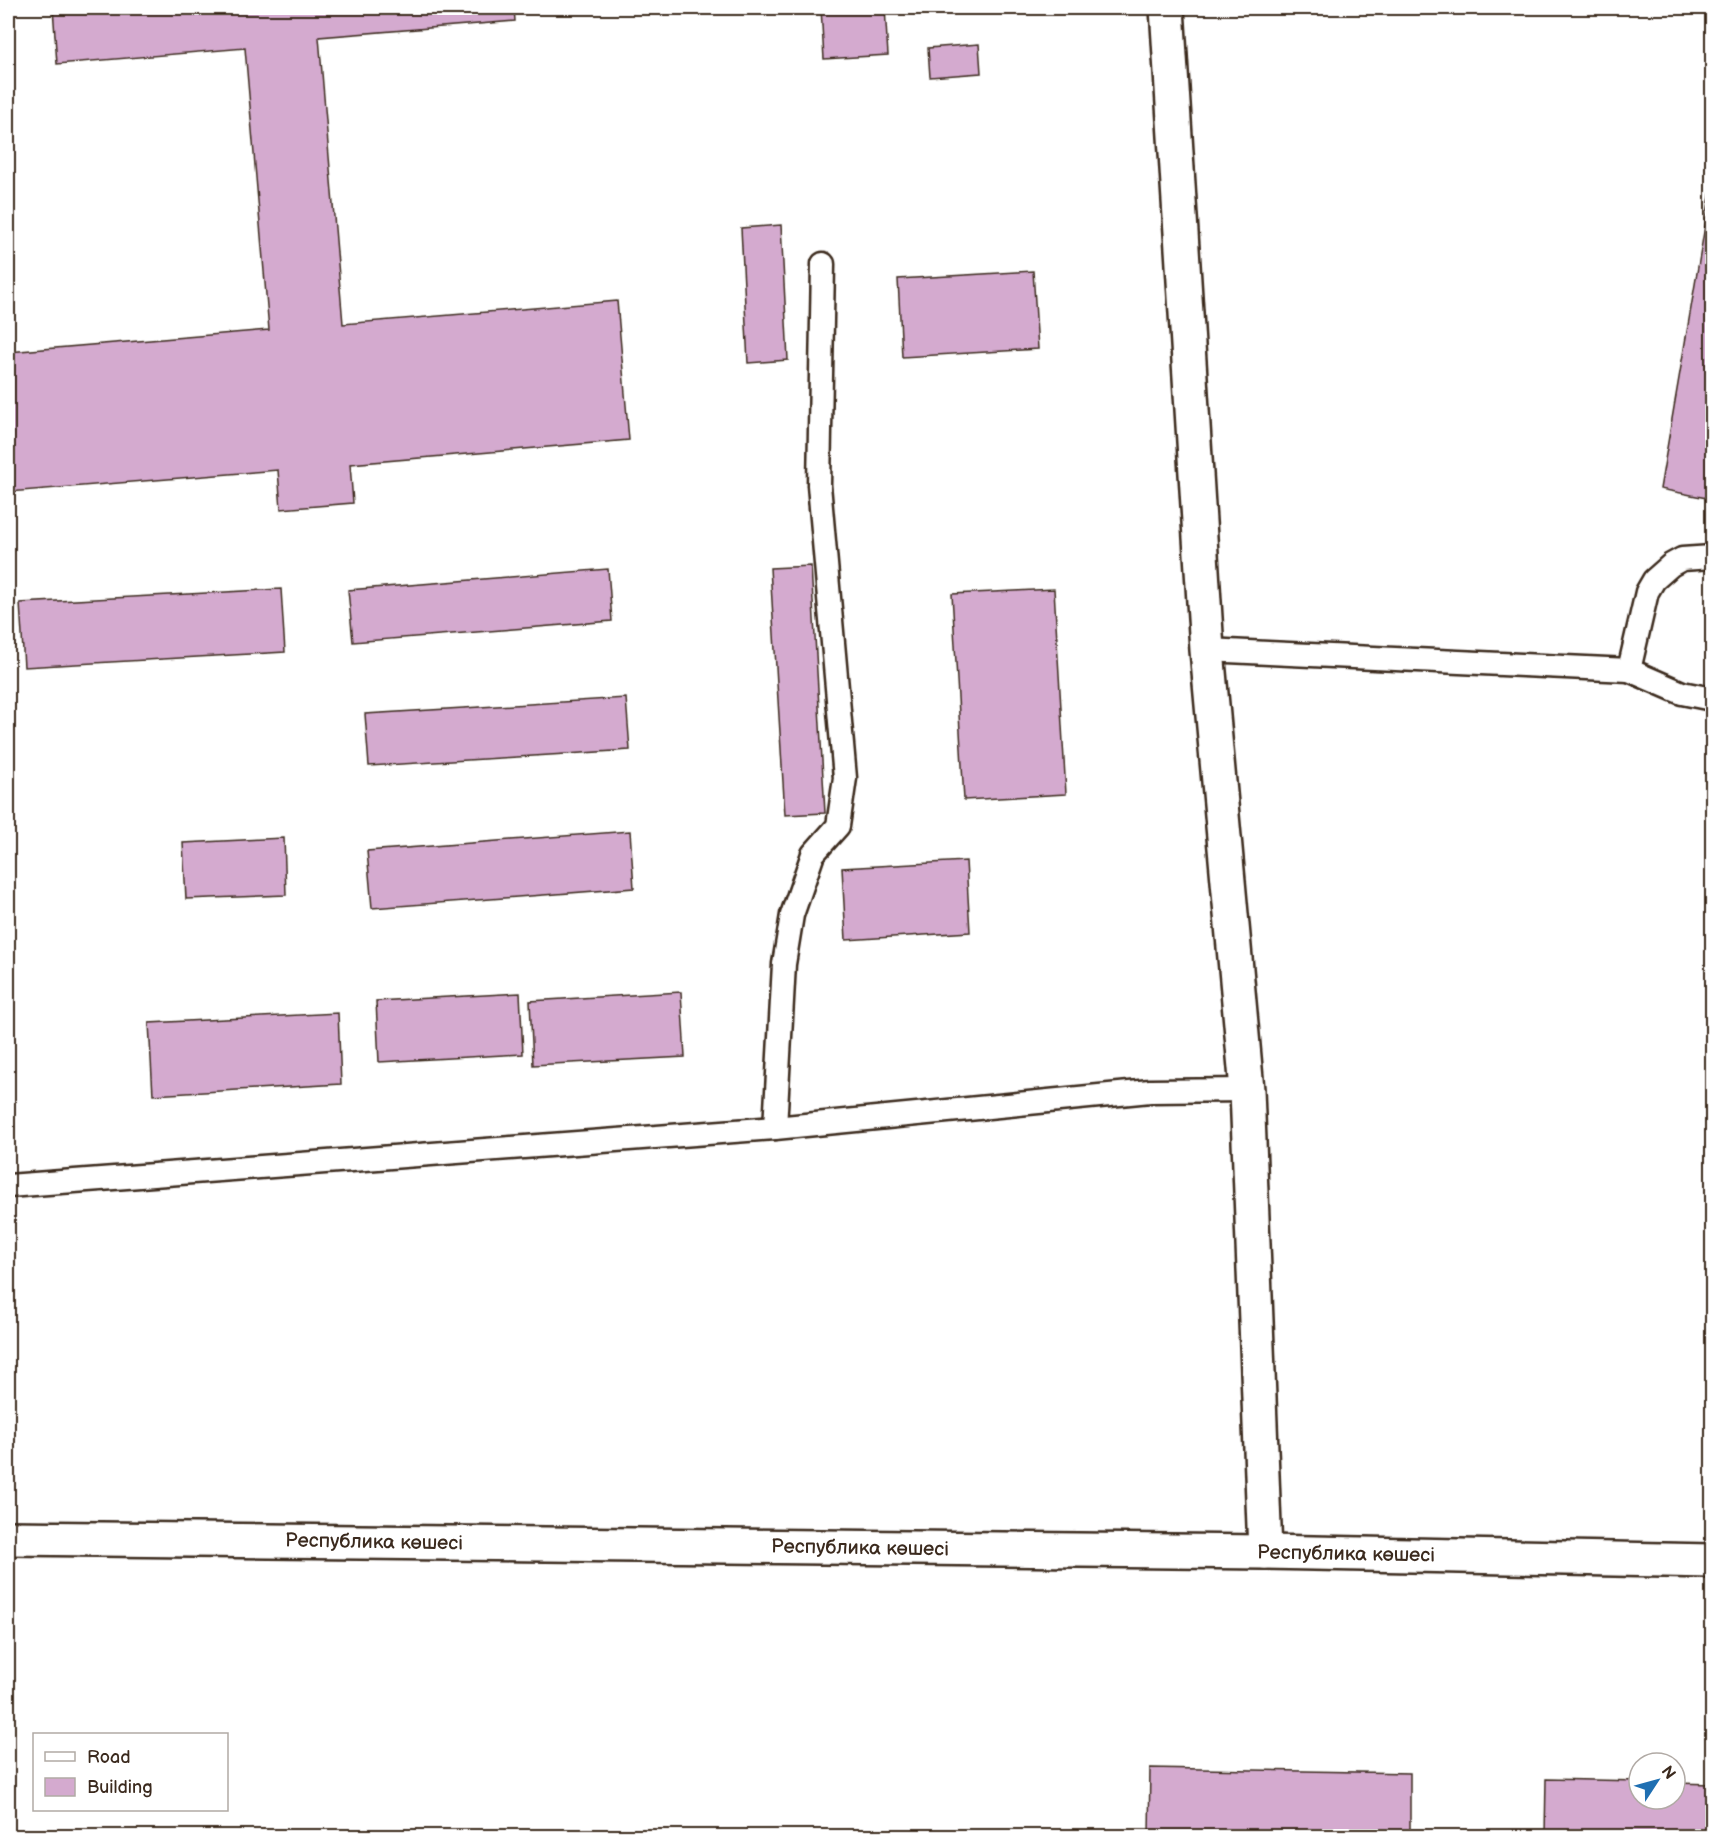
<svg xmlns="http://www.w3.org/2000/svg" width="1720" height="1844" viewBox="0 0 1720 1844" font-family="'Balsamiq Sans',sans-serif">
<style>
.building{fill:#d4aacf;stroke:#3b2a1e;stroke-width:1.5}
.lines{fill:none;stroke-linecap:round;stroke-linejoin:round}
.service-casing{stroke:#3b2a1e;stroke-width:27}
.minor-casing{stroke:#3b2a1e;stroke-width:38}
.secondary-casing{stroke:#3b2a1e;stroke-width:38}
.service{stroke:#fff;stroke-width:22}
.minor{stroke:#fff;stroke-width:33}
.secondary{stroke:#fff;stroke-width:33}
.labels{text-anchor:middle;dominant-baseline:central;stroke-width:5;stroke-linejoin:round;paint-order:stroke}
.street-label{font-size:20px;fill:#3b2a1e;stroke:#fff}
</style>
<rect width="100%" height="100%" fill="#fff"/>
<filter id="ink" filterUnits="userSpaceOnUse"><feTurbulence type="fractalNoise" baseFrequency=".0167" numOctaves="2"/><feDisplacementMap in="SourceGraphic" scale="12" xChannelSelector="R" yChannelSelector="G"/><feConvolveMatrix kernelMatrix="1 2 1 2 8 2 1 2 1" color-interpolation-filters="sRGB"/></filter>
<g filter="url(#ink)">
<g class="building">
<polygon points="53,8 514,8 515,21 319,37 343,324 617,301 629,440 350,464 353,503 281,509 278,470 9,492 8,469 8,352 269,330 245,48 57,64"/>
<polygon points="821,8 885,8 888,55 824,59"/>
<polygon points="979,44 981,73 930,77 928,48"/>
<polygon points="1712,185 1712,499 1660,489"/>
<polygon points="781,225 788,360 748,363 741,228"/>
<polygon points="1033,271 1038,349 902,357 898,279"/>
<polygon points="811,566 825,813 785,815 770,568"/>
<polygon points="608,569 612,621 353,642 348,590"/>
<polygon points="281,589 285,652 24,667 20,603"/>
<polygon points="1054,589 1066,794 964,800 952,594"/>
<polygon points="626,698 630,750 369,766 365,714"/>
<polygon points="630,831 634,888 372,908 367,851"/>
<polygon points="284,838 286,895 186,899 183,843"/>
<polygon points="966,861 970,932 846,940 842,868"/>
<polygon points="681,992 685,1057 533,1065 530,1001"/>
<polygon points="520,993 523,1054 379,1062 376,1001"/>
<polygon points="338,1013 341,1084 153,1095 149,1023"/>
<polygon points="1150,1768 1410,1773 1410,1836 1149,1836"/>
<polygon points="1546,1779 1639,1781 1639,1799 1675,1799 1675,1783 1712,1784 1712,1836 1545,1836"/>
</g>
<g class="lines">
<defs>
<g id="service">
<polyline points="1207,650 1629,670 1682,693 1712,699"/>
<polyline points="1629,670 1647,592 1654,580 1671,565 1682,559 1712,557"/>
<polyline points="775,1128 784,964 792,915 813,854 838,826 845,778 819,485 823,264"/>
<polyline points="8,1186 775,1128 1150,1091 1247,1090"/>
</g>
<polyline id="minor" points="1167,8 1207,650 1247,1090 1265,1552"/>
<polyline id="secondary" points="8,1538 1265,1552 1712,1561"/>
</defs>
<use href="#service" class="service-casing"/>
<use href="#minor" class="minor-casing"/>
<use href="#secondary" class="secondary-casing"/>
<use href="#service" class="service"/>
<use href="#minor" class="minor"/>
<use href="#secondary" class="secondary"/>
</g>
</g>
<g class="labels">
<g class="street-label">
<text transform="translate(374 1542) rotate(1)">Республика көшесі</text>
<text transform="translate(860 1548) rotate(1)">Республика көшесі</text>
<text transform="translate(1346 1554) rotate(1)">Республика көшесі</text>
</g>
</g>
<rect width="1720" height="1844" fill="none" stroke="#fff" stroke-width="30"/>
<rect x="15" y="15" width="1690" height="1814" fill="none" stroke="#3b2a1e" stroke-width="2" filter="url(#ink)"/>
<rect x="33" y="1733" width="195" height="78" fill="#ffffff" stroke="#b1aaa5" stroke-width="1.5"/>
<rect x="45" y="1752" width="30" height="9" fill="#ffffff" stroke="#b1aaa5" stroke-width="1.5"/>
<text x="87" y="1763" font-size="18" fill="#3b2a1e">Road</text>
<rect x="45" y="1778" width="30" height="18" fill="#d4aacf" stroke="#b1aaa5" stroke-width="1.5"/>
<text x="87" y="1793" font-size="18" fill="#3b2a1e">Building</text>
<g transform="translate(1657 1781) rotate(54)"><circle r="28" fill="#ffffff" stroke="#b1aaa5" stroke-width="1.5"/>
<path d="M0-4.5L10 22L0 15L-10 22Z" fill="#1f6fb2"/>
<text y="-9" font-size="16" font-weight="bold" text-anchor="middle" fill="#3b2a1e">N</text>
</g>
</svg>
